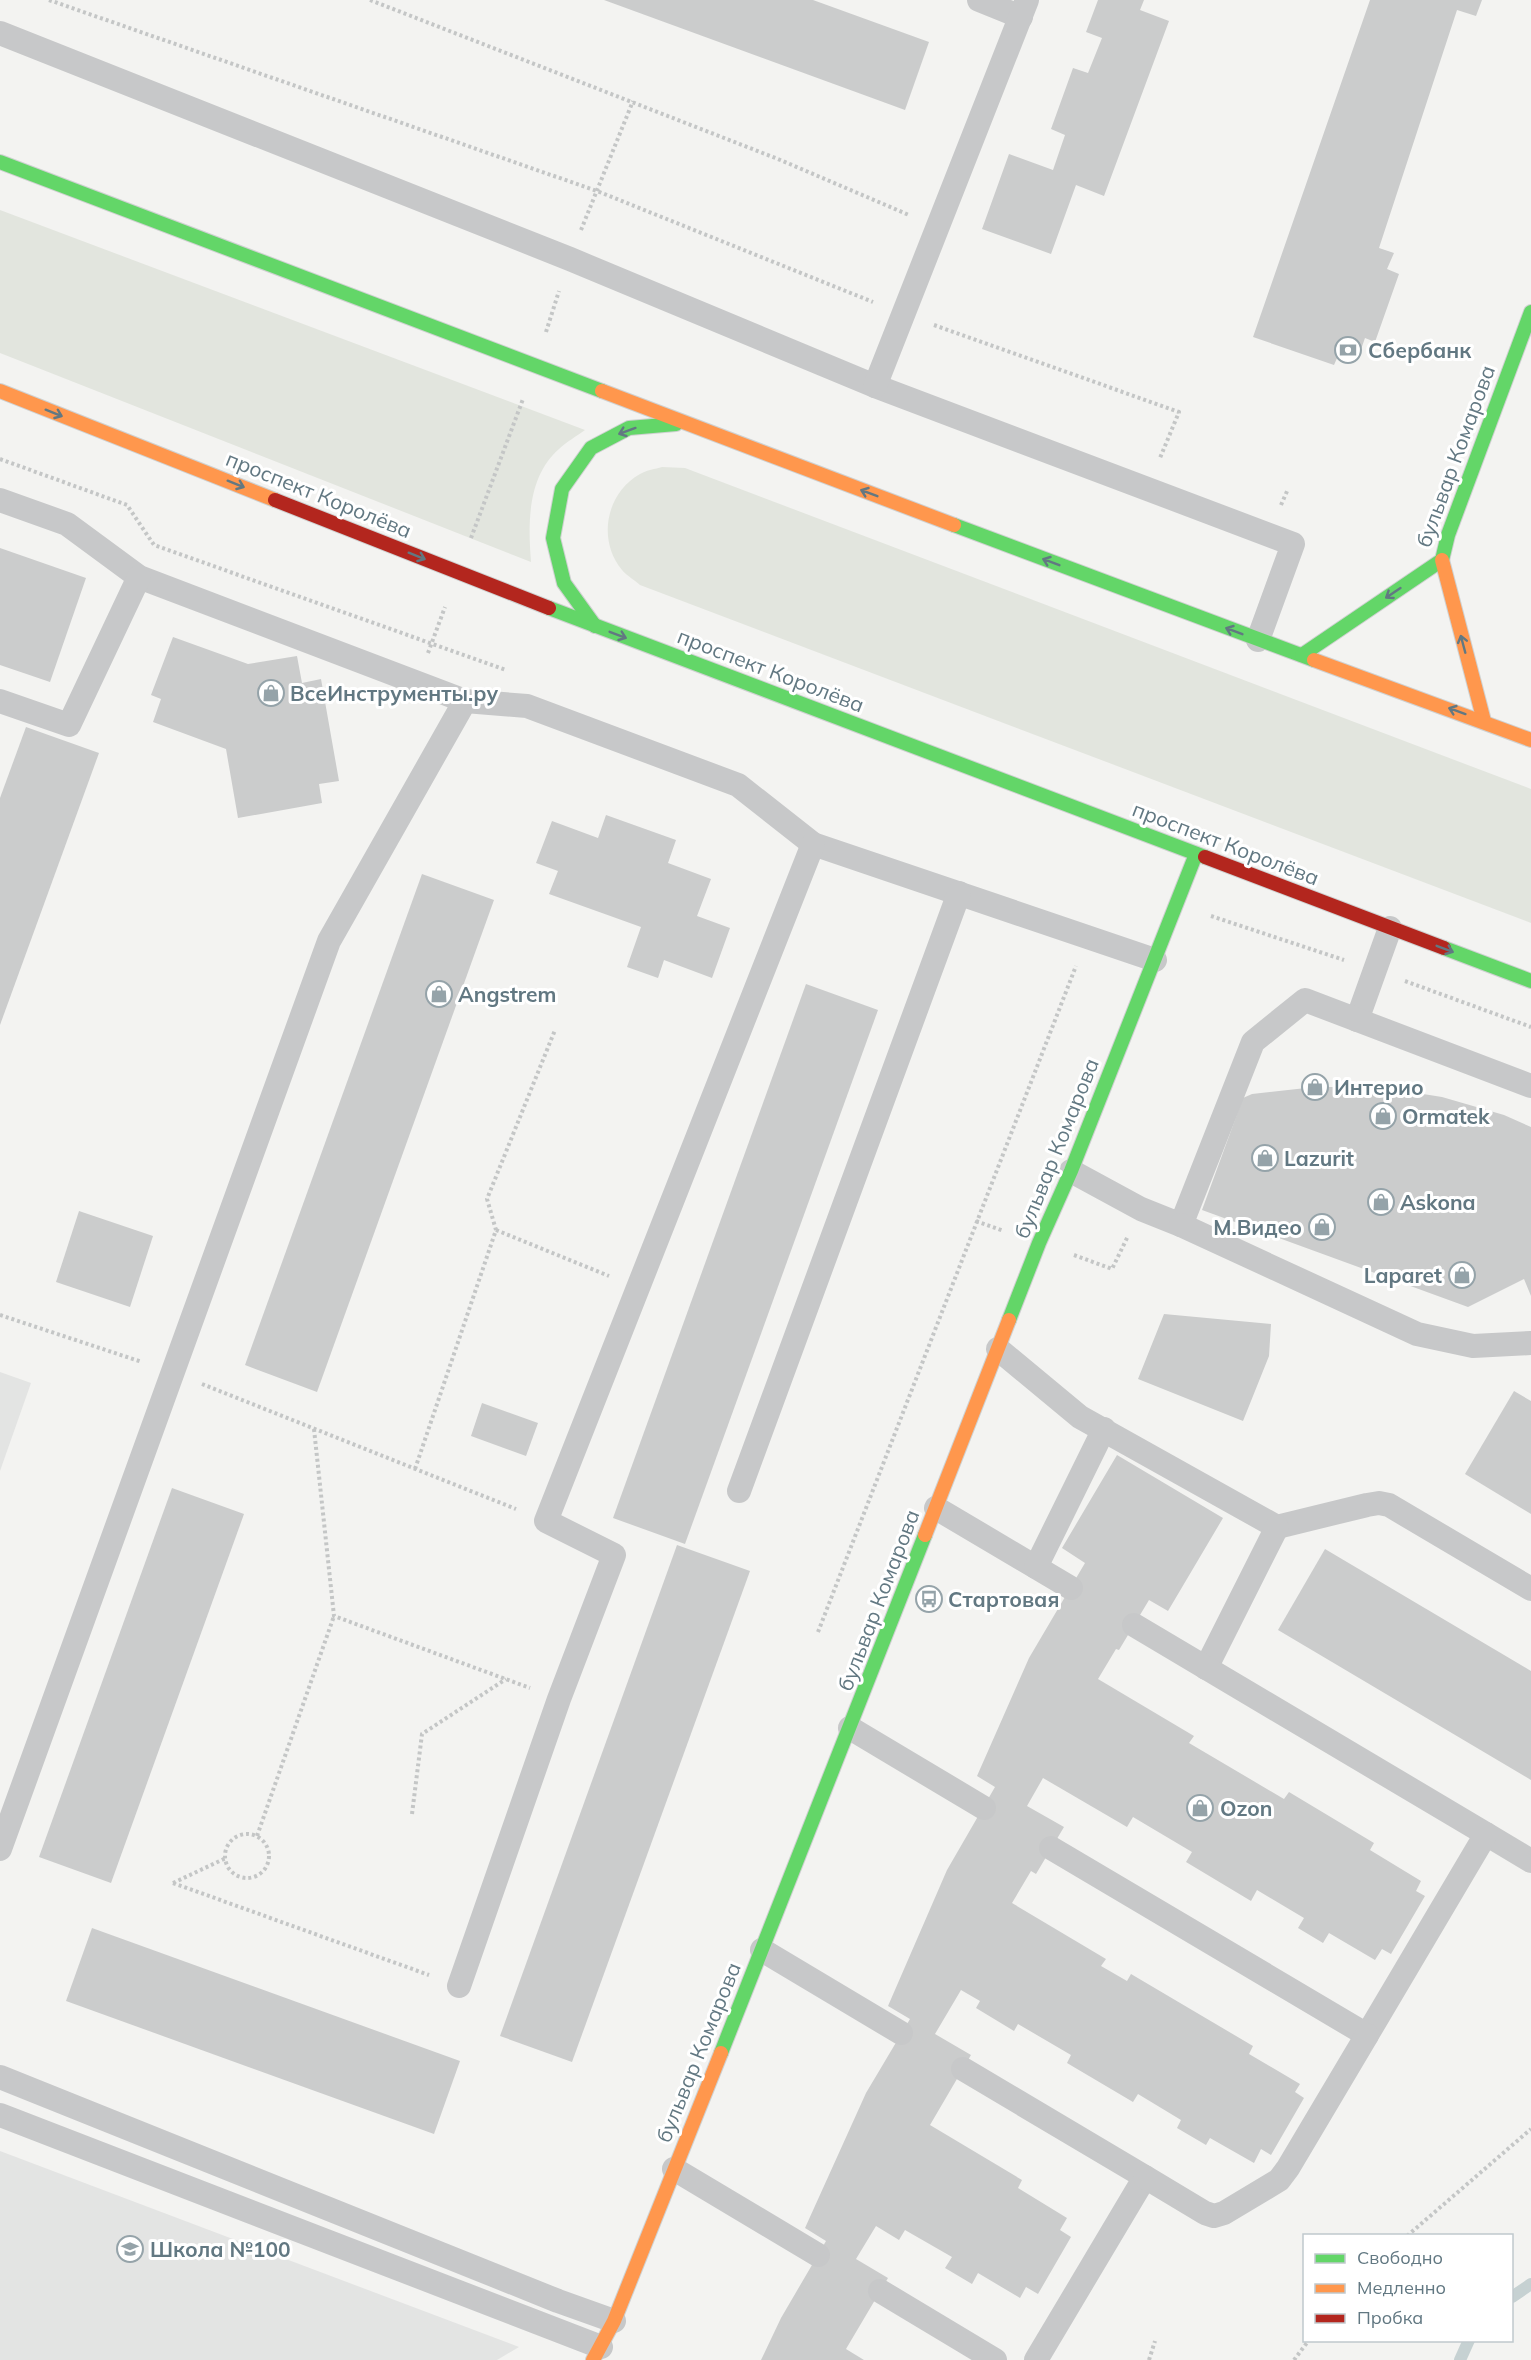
<svg xmlns="http://www.w3.org/2000/svg" width="1531" height="2360" viewBox="0 0 1531 2360" font-family="Mulish,sans-serif">
<style>
.built{fill:#e3e4e3}
.grass{fill:#e2e5de}
.lines{fill:none;stroke-linecap:round;stroke-linejoin:round}
.stream{stroke:#c6d1d2;stroke-width:12}
.building{fill:#cbcccc}
.fast-casing{stroke:#cfd1d1;stroke-width:16}
.slow-casing{stroke:#cfd1d1;stroke-width:16}
.jam-casing{stroke:#cfd1d1;stroke-width:16}
.path{stroke:#c4c6c6;stroke-width:4;stroke-dasharray:3 3;stroke-linecap:butt}
.lane{stroke:#c7c8c9;stroke-width:24}
.fast{stroke:#63d668;stroke-width:14}
.slow{stroke:#ff974d;stroke-width:14}
.jam{stroke:#b3261e;stroke-width:14}
.oneway{stroke:#627882}
.labels{text-anchor:middle;dominant-baseline:central;stroke-width:6;stroke-linejoin:round;paint-order:stroke}
.poi-label{font-size:21px;font-weight:bold;fill:#627882;stroke:#fff;text-anchor:start}
.street-label{font-size:21px;fill:#627882;stroke:#fff}
</style>
<rect width="100%" height="100%" fill="#f3f3f1"/>
<g class="built">
<polygon points="0,1372 31,1383 0,1471"/>
<polygon points="0,2151 519,2347 497,2360 0,2360"/>
</g>
<g class="grass">
<path d="M0,210L585,430C577,436 566,442 559,449C527,477 528,524 531,562L0,353Z"/>
<path d="M662,467L685,468L1531,789V923L640,585C635,580 627,576 622,570C597,540 606,493 640,474C647,470 655,469 662,467Z"/>
</g>
<g class="lines">
<g class="stream">
<polyline points="1512,2297 1531,2284"/>
<polyline points="1460,2360 1469,2340"/>
</g>
</g>
<g class="building">
<polygon points="604,0 813,0 929,42 905,110"/>
<polygon points="1098,0 1144,0 1140,10 1169,21 1104,196 1076,185 1051,254 982,229 1009,154 1053,170 1065,135 1051,129 1073,68 1088,73 1102,38 1086,32"/>
<polygon points="1370,0 1482,0 1476,16 1457,10 1379,248 1394,253 1387,269 1399,274 1375,342 1365,338 1359,355 1341,349 1334,365 1253,337"/>
<polygon points="0,548 86,578 50,682 0,665"/>
<polygon points="173,637 248,664 297,656 302,683 321,679 339,781 319,784 322,803 238,818 226,749 153,722 161,699 151,695"/>
<polygon points="26,727 99,753 0,1025 0,798"/>
<polygon points="606,815 676,840 668,863 711,879 697,916 730,928 712,978 664,960 658,978 627,967 641,927 549,894 558,871 536,863 552,821 598,838"/>
<polygon points="422,874 494,900 317,1392 245,1365"/>
<polygon points="806,984 878,1010 685,1544 613,1518"/>
<polygon points="1315,1087 1379,1087 1442,1097 1504,1115 1531,1127 1531,1296 1524,1279 1468,1307 1202,1210 1243,1098 1252,1094"/>
<polygon points="79,1211 153,1236 130,1307 56,1282"/>
<polygon points="1164,1314 1271,1324 1269,1356 1243,1421 1138,1379"/>
<polygon points="1514,1391 1531,1401 1531,1514 1465,1474"/>
<polygon points="482,1403 538,1423 526,1456 471,1436"/>
<polygon points="1117,1455 1223,1518 1168,1611 1149,1600 1119,1650 1116,1649 1098,1679 1194,1736 1189,1743 1284,1799 1289,1792 1374,1843 1370,1850 1421,1881 1416,1891 1425,1896 1391,1954 1382,1949 1375,1960 1329,1933 1323,1943 1298,1928 1304,1918 1257,1890 1251,1901 1186,1862 1192,1852 1133,1817 1127,1827 1043,1778 1027,1806 1064,1827 1036,1874 1031,1871 1012,1903 1106,1959 1101,1966 1127,1981 1131,1974 1253,2046 1249,2054 1300,2084 1295,2092 1304,2098 1271,2155 1261,2149 1254,2163 1210,2138 1206,2145 1177,2128 1181,2120 1138,2094 1133,2102 1067,2063 1071,2055 1018,2024 1014,2031 976,2008 980,2001 961,1990 935,2034 971,2055 930,2125 1022,2180 1018,2188 1067,2218 1060,2230 1071,2237 1038,2294 1026,2287 1020,2298 978,2273 972,2284 945,2268 952,2257 905,2230 899,2240 876,2226 856,2259 888,2278 846,2349 864,2360 761,2360 781,2318 826,2241 805,2228 866,2093 910,2019 888,2006 947,1870 995,1787 977,1776 1029,1658 1085,1563 1062,1548"/>
<polygon points="172,1488 244,1514 111,1883 39,1857"/>
<polygon points="677,1545 750,1571 572,2062 500,2036"/>
<polygon points="1325,1549 1531,1671 1531,1780 1278,1630"/>
<polygon points="92,1928 460,2061 434,2134 66,2001"/>
</g>
<g class="lines">
<defs>
<g id="fast">
<polyline points="0,162 602,391"/>
<polyline points="954,525 1314,660"/>
<polyline points="549,608 1205,857"/>
<polyline points="595,626 564,583 553,538 562,489 591,448 629,428 676,424"/>
<polyline points="1302,655 1442,560 1448,535 1531,312"/>
<polyline points="1444,948 1531,981"/>
<polyline points="1009,1320 1039,1243 1071,1171 1196,854"/>
<polyline points="721,2053 925,1535"/>
</g>
<g id="slow">
<polyline points="0,391 275,500"/>
<polyline points="602,391 954,525"/>
<polyline points="1442,560 1484,721"/>
<polyline points="1314,660 1531,740"/>
<polyline points="925,1535 1009,1320"/>
<polyline points="593,2360 614,2321 721,2053"/>
</g>
<g id="jam">
<polyline points="275,500 549,608"/>
<polyline points="1205,857 1444,948"/>
</g>
</defs>
<use href="#fast" class="fast-casing"/>
<use href="#slow" class="slow-casing"/>
<use href="#jam" class="jam-casing"/>
<g class="path">
<polyline points="49,0 597,191 873,302"/>
<polyline points="370,0 778,159 909,215"/>
<polyline points="581,230 633,101"/>
<polyline points="934,325 1179,412 1160,458"/>
<polyline points="546,332 559,291"/>
<polyline points="0,459 127,505 154,545 506,670"/>
<polyline points="1281,505 1288,489"/>
<polyline points="471,538 523,399"/>
<polyline points="428,653 445,607"/>
<polyline points="1211,916 1344,960"/>
<polyline points="1405,981 1531,1027"/>
<polyline points="976,1221 1004,1231"/>
<polyline points="496,1230 609,1276"/>
<polyline points="1074,1255 1112,1269 1128,1236"/>
<polyline points="0,1315 142,1362"/>
<polyline points="202,1384 516,1509"/>
<polyline points="314,1429 334,1616 530,1688"/>
<polyline points="415,1469 496,1230 487,1199 555,1030"/>
<polyline points="818,1632 1076,966"/>
<polyline points="412,1814 422,1734 506,1679"/>
<circle cx="247" cy="1856" r="22"/>
<polyline points="257,1836 334,1616"/>
<polyline points="173,1883 429,1975"/>
<polyline points="173,1883 226,1858"/>
<polyline points="1407,2236 1531,2129"/>
<polyline points="1149,2360 1155,2341"/>
<polyline points="1294,2360 1309,2340"/>
</g>
<g class="lane">
<polyline points="979,0 1021,17"/>
<polyline points="0,33 570,259 875,386 1293,544 1258,640"/>
<polyline points="875,386 1027,0"/>
<polyline points="0,500 67,524 139,577 465,701 527,706 738,785 813,844 1155,960"/>
<polyline points="0,701 69,725 139,577"/>
<polyline points="1357,1020 1390,928"/>
<polyline points="1071,1171 1141,1209 1181,1225 1253,1042 1305,1000 1531,1086"/>
<polyline points="1181,1225 1417,1334 1473,1346 1531,1343"/>
<polyline points="998,1349 1080,1417 1277,1527 1367,1505 1379,1503 1389,1505 1531,1589"/>
<polyline points="739,1491 959,893"/>
<polyline points="936,1508 1071,1588"/>
<polyline points="1036,1567 1104,1429"/>
<polyline points="1206,1668 1277,1527"/>
<polyline points="850,1728 984,1808"/>
<polyline points="1486,1834 1531,1861"/>
<polyline points="1051,1848 1367,2035 1486,1834 1134,1625"/>
<polyline points="0,1849 329,941 465,701"/>
<polyline points="762,1950 901,2033"/>
<polyline points="459,1986 559,1699 614,1555 546,1521 813,844"/>
<polyline points="963,2069 1145,2177 1036,2360"/>
<polyline points="0,2077 558,2301 614,2321"/>
<polyline points="0,2115 601,2347"/>
<polyline points="674,2169 818,2255"/>
<polyline points="1145,2177 1205,2213 1214,2216 1224,2213 1279,2180 1288,2168 1367,2035"/>
<polyline points="880,2291 995,2360"/>
</g>
<use href="#fast" class="fast"/>
<use href="#slow" class="slow"/>
<use href="#jam" class="jam"/>
</g>
<defs><path id="oneway-shaft" d="M-6 0H5M1.5-3L5.5 0L1.5 3" fill="none" stroke-width="1.6" stroke-linecap="round" stroke-linejoin="round" transform="scale(1.5)"/></defs>
<g class="oneway">
<use href="#oneway-shaft" transform="translate(54 413) rotate(22)"/>
<use href="#oneway-shaft" transform="translate(627 431) rotate(160)"/>
<use href="#oneway-shaft" transform="translate(236 484) rotate(22)"/>
<use href="#oneway-shaft" transform="translate(869 493) rotate(-159)"/>
<use href="#oneway-shaft" transform="translate(417 556) rotate(22)"/>
<use href="#oneway-shaft" transform="translate(1051 562) rotate(-159)"/>
<use href="#oneway-shaft" transform="translate(1393 593) rotate(146)"/>
<use href="#oneway-shaft" transform="translate(1234 631) rotate(-159)"/>
<use href="#oneway-shaft" transform="translate(618 635) rotate(21)"/>
<use href="#oneway-shaft" transform="translate(1463 644) rotate(-105)"/>
<use href="#oneway-shaft" transform="translate(1457 711) rotate(-160)"/>
<use href="#oneway-shaft" transform="translate(1445 949) rotate(21)"/>
</g>
<defs>
<symbol id="bank-ring" viewBox="-11 -11 22 22"><circle r="9.5" fill="#fff" stroke="#95a3a9" stroke-width="1.5"/><path d="M-6-4H6V4H-6ZM0-2.3a2.3 2.3 0 1 0 0 4.6a2.3 2.3 0 1 0 0-4.6Z" fill="#95a3a9"/></symbol>
<symbol id="shop-ring" viewBox="-11 -11 22 22"><circle r="9.5" fill="#fff" stroke="#95a3a9" stroke-width="1.5"/><path d="M-5-2.5h2.3a2.7 3.5 0 0 1 5.4 0H5L5.5 6h-11ZM-1.5-2.5h3a1.5 2.3 0 0 0-3 0Z" fill="#95a3a9"/></symbol>
<symbol id="bus-ring" viewBox="-11 -11 22 22"><circle r="9.5" fill="#fff" stroke="#95a3a9" stroke-width="1.5"/><path d="M-5-6H5V4H4V6H2V4H-2V6H-4V4H-5ZM-3.5-4V0h7V-4ZM-3.5 1.2v1.5H-2V1.2ZM2 1.2v1.5H3.5V1.2Z" fill="#95a3a9"/></symbol>
<symbol id="school-ring" viewBox="-11 -11 22 22"><circle r="9.5" fill="#fff" stroke="#95a3a9" stroke-width="1.5"/><path d="M0-5L7-2L0 1L-7-2ZM-4 1L0 2.5L4 1V4Q0 6-4 4Z" fill="#95a3a9"/></symbol>
</defs>
<g fill-rule="evenodd">
<use href="#bank-ring" x="1333" y="335" width="30" height="30"/>
<use href="#shop-ring" x="256" y="678" width="30" height="30"/>
<use href="#shop-ring" x="424" y="979" width="30" height="30"/>
<use href="#shop-ring" x="1300" y="1072" width="30" height="30"/>
<use href="#shop-ring" x="1368" y="1101" width="30" height="30"/>
<use href="#shop-ring" x="1250" y="1143" width="30" height="30"/>
<use href="#shop-ring" x="1366" y="1187" width="30" height="30"/>
<use href="#shop-ring" x="1307" y="1212" width="30" height="30"/>
<use href="#shop-ring" x="1447" y="1260" width="30" height="30"/>
<use href="#bus-ring" x="914" y="1584" width="30" height="30"/>
<use href="#shop-ring" x="1185" y="1793" width="30" height="30"/>
<use href="#school-ring" x="115" y="2234" width="30" height="30"/>
</g>
<g class="labels">
<g class="poi-label">
<text x="1368" y="350">Сбербанк</text>
<text x="290" y="693">ВсеИнструменты.ру</text>
<text x="458" y="994">Angstrem</text>
<text x="1334" y="1087">Интерио</text>
<text x="1402" y="1116">Ormatek</text>
<text x="1284" y="1158">Lazurit</text>
<text x="1400" y="1202">Askona</text>
<text x="1302" y="1227" text-anchor="end">М.Видео</text>
<text x="1442" y="1275" text-anchor="end">Laparet</text>
<text x="948" y="1599">Стартовая</text>
<text x="1220" y="1808">Ozon</text>
<text x="150" y="2249">Школа №100</text>
</g>
<g class="street-label">
<text transform="translate(1455 456) rotate(-70)">бульвар Комарова</text>
<text transform="translate(319 494) rotate(22)">проспект Королёва</text>
<text transform="translate(771 670) rotate(21)">проспект Королёва</text>
<text transform="translate(1226 843) rotate(21)">проспект Королёва</text>
<text transform="translate(1056 1148) rotate(-68)">бульвар Комарова</text>
<text transform="translate(878 1600) rotate(-69)">бульвар Комарова</text>
<text transform="translate(698 2052) rotate(-68)">бульвар Комарова</text>
</g>
</g>
<rect x="1303" y="2234" width="210" height="108" fill="#ffffff" stroke="#c0c9cd" stroke-width="1.5"/>
<rect x="1315" y="2254" width="30" height="9" fill="#63d668" stroke="#c0c9cd" stroke-width="1.5"/>
<text x="1357" y="2264" font-size="18" fill="#627882">Свободно</text>
<rect x="1315" y="2284" width="30" height="9" fill="#ff974d" stroke="#c0c9cd" stroke-width="1.5"/>
<text x="1357" y="2294" font-size="18" fill="#627882">Медленно</text>
<rect x="1315" y="2314" width="30" height="9" fill="#b3261e" stroke="#c0c9cd" stroke-width="1.5"/>
<text x="1357" y="2324" font-size="18" fill="#627882">Пробка</text>
</svg>
